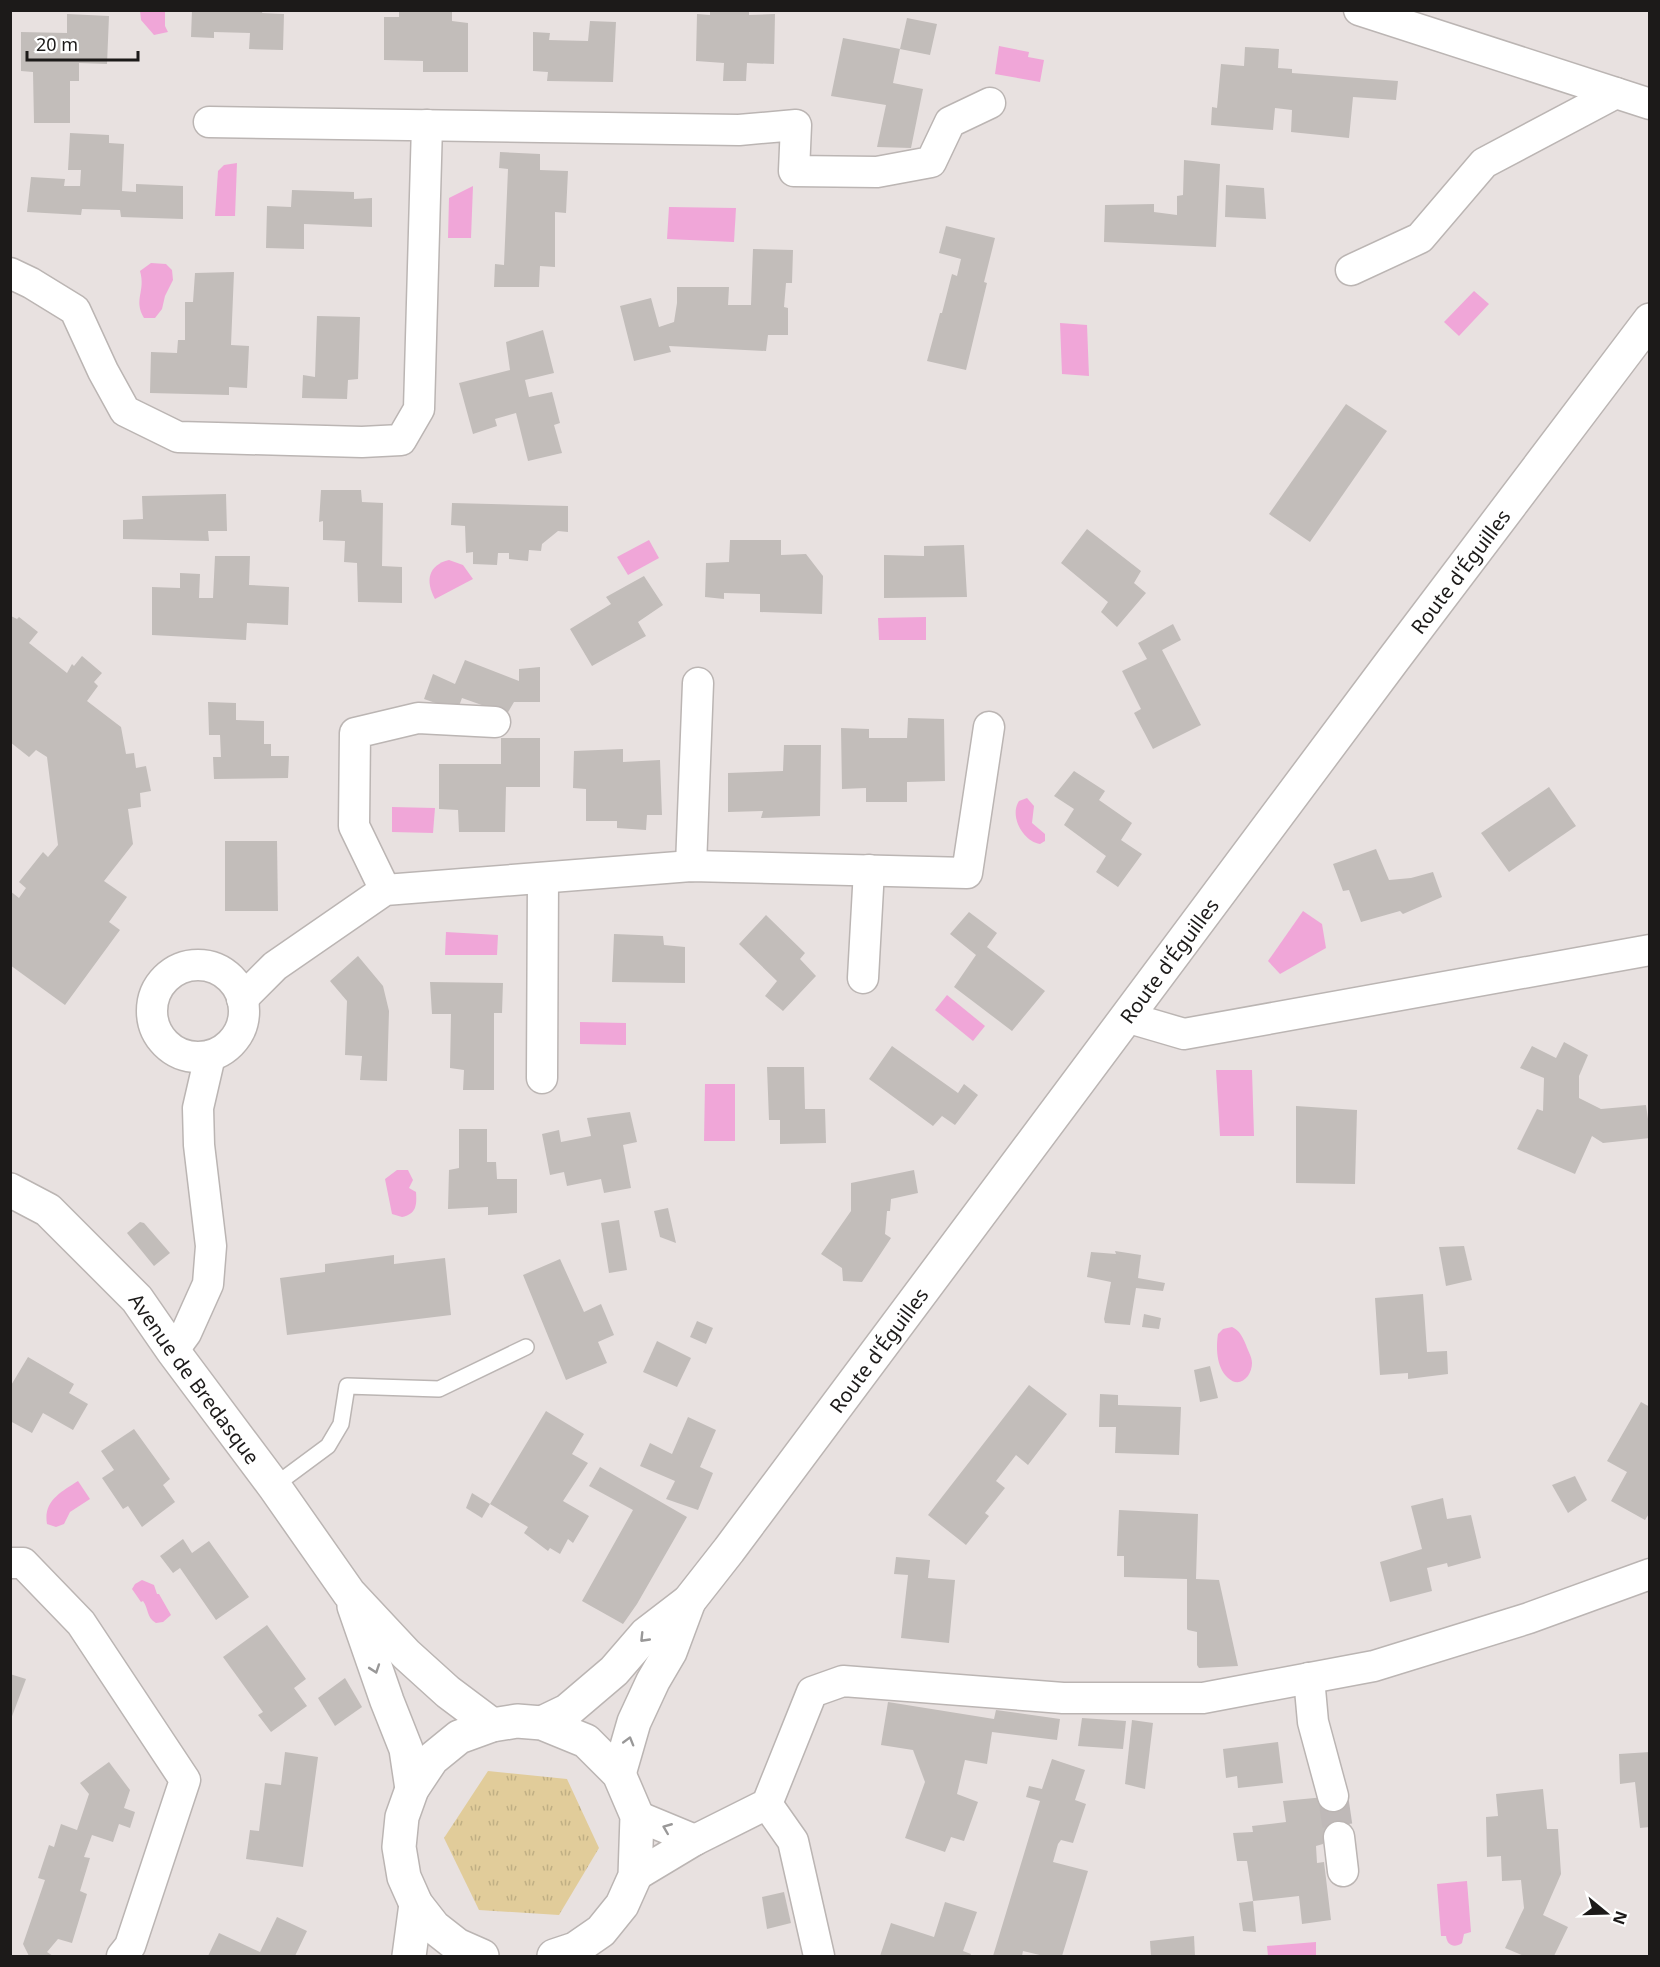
<svg xmlns="http://www.w3.org/2000/svg" width="1660" height="1967" viewBox="0 0 1660 1967" font-family="'Noto Sans',sans-serif">
<style>
.grass{fill:url(#grass-tufts)}
.water{fill:#f0a6d8}
.building{fill:#c2bdba}
.lines{fill:none;stroke-linecap:round;stroke-linejoin:round}
.street-tunnel{stroke:#bfb9b8;stroke-width:30;stroke-dasharray:30 15;stroke-linecap:butt}
.lane-casing{stroke:#bbb5b3;stroke-width:18}
.street-casing{stroke:#bbb5b3;stroke-width:33}
.secondary-casing{stroke:#bbb5b3;stroke-width:36}
.lane{stroke:#fff;stroke-width:15}
.street{stroke:#fff;stroke-width:30}
.secondary{stroke:#fff;stroke-width:33}
.oneway{stroke:#999898}
.labels{text-anchor:middle;dominant-baseline:central;stroke-width:4.5;stroke-linejoin:round;paint-order:stroke}
.street-label{font-size:20px;fill:#1c1a19;stroke:#fff}
</style>
<defs>
<pattern id="grass-tufts" width="24" height="20" patternUnits="userSpaceOnUse" patternTransform="scale(1.5)"><rect width="24" height="20" fill="#e1cc9a"/><path d="M3 7l-1-3M5 7V3M7 7l1-3M15 17l-1-3M17 17v-4M19 17l1-3" fill="none" stroke="#c0af84"/></pattern>
</defs>
<rect width="100%" height="100%" fill="#e8e1e0"/>
<polygon class="grass" points="488,1771 567,1779 599,1848 559,1915 479,1910 444,1838"/>
<g class="water">
<polygon points="140,11 165,11 165,26 168,32 154,35 141,20"/>
<polygon points="999,46 1029,52 1028,57 1044,60 1040,82 995,74"/>
<polygon points="237,163 235,216 215,216 218,171 224,165"/>
<polygon points="473,186 471,238 448,238 449,198"/>
<polygon points="669,207 736,208 734,242 667,239"/>
<path d="M151,263L166,264L172,270L173,280L165,296L162,309L155,318H144C133,299 146,292 140,271Z"/>
<polygon points="1474,291 1489,304 1459,336 1444,322"/>
<polygon points="1060,323 1087,325 1089,376 1062,374"/>
<polygon points="649,540 659,558 628,575 617,557"/>
<path d="M449,560L463,565L473,579L435,599C425,581 428,565 449,560Z"/>
<polygon points="926,617 926,640 879,640 878,618"/>
<path d="M1027,798L1034,806L1032,823L1045,834V841L1040,844C1023,841 1009,816 1019,801Z"/>
<polygon points="392,807 435,808 433,833 392,832"/>
<polygon points="1303,911 1322,924 1326,948 1280,974 1268,961"/>
<polygon points="446,932 498,935 497,955 445,955"/>
<polygon points="947,995 985,1026 973,1041 935,1010"/>
<polygon points="580,1022 626,1023 626,1045 580,1044"/>
<polygon points="1216,1070 1252,1070 1254,1136 1220,1136"/>
<polygon points="705,1084 735,1084 735,1141 704,1141"/>
<path d="M397,1170H408L413,1180L409,1188L416,1192C417,1206 416,1214 402,1217L392,1214L385,1179Z"/>
<path d="M1232,1327C1240,1331 1242,1336 1246,1345C1248,1351 1252,1357 1252,1363C1252,1376 1240,1389 1228,1378C1216,1367 1216,1347 1218,1334L1223,1329Z"/>
<path d="M78,1481L90,1499L70,1512L64,1524L56,1527L47,1524C43,1501 61,1492 78,1481Z"/>
<path d="M142,1580L154,1585L157,1594H159L171,1615L163,1622L156,1623C146,1617 149,1609 143,1601L141,1602L132,1589L135,1584Z"/>
<path d="M1467,1881L1471,1932L1464,1934L1462,1943C1455,1948 1447,1946 1446,1936H1441L1437,1884Z"/>
<polygon points="1316,1942 1316,1956 1268,1956 1267,1946"/>
</g>
<g class="building">
<polygon points="192,10 263,10 262,13 284,14 283,50 249,49 250,33 214,32 214,38 191,37"/>
<polygon points="399,10 452,10 452,21 468,23 468,72 423,72 423,61 384,60 384,17 399,17"/>
<polygon points="710,10 749,10 749,15 775,14 774,64 747,63 746,81 723,81 724,63 696,61 697,14 710,15"/>
<polygon points="67,14 109,16 107,64 79,63 79,81 70,81 70,123 34,123 33,72 21,71 21,32 67,33"/>
<polygon points="907,18 937,24 930,55 900,49 893,83 923,89 911,148 877,147 886,105 831,96 843,38 900,49"/>
<polygon points="590,21 616,22 613,82 547,81 548,72 533,71 533,32 550,33 549,40 588,41"/>
<polygon points="1245,47 1279,49 1278,68 1292,69 1292,73 1398,81 1396,100 1353,97 1349,138 1291,132 1292,110 1275,108 1273,130 1211,125 1212,107 1217,108 1221,64 1244,66"/>
<polygon points="70,133 109,135 109,143 124,144 122,191 136,192 136,184 183,186 183,219 121,217 120,210 82,209 81,215 27,212 31,177 65,179 64,186 80,186 81,170 68,170"/>
<polygon points="500,152 540,154 540,170 568,171 566,213 555,212 555,267 540,266 539,287 494,287 495,264 504,265 508,169 499,168"/>
<polygon points="1184,160 1220,164 1216,247 1104,242 1105,205 1154,204 1154,212 1177,215 1177,196 1183,195"/>
<polygon points="1226,185 1264,188 1266,219 1225,217"/>
<polygon points="292,190 354,192 354,199 372,198 372,227 304,224 304,249 266,248 267,206 291,207"/>
<polygon points="946,226 995,238 984,282 987,283 966,370 927,361 940,313 942,313 952,274 957,276 961,259 939,253"/>
<polygon points="753,249 793,250 792,283 786,283 784,307 788,308 788,335 768,335 766,351 669,346 671,352 634,361 620,306 651,298 659,327 674,322 677,303 677,287 729,287 728,305 751,305"/>
<polygon points="234,272 231,345 249,346 247,388 229,387 229,395 150,393 151,352 177,353 178,340 185,340 185,302 193,302 195,273"/>
<polygon points="317,316 360,317 358,379 348,380 347,399 302,398 303,375 315,377"/>
<polygon points="543,330 554,373 525,380 529,397 552,392 560,423 554,425 562,453 528,461 516,413 495,419 497,426 473,434 459,383 510,370 506,342"/>
<polygon points="1346,404 1387,431 1310,542 1269,514"/>
<polygon points="321,490 361,490 362,502 383,503 382,566 402,567 402,603 358,602 357,563 344,562 345,541 323,540 323,521 319,522"/>
<polygon points="226,494 227,531 208,531 209,541 123,539 123,520 143,519 142,496"/>
<polygon points="452,503 568,506 568,532 558,531 542,544 541,551 529,550 528,561 509,559 509,553 498,553 497,565 473,564 473,552 466,553 465,526 451,525"/>
<polygon points="1087,529 1141,571 1134,583 1146,593 1117,627 1101,612 1108,602 1061,563"/>
<polygon points="730,540 781,540 781,555 806,554 823,576 822,614 760,612 760,594 724,593 724,599 705,597 706,563 729,562"/>
<polygon points="964,545 967,597 884,598 884,555 924,556 924,546"/>
<polygon points="215,556 250,556 249,585 289,587 288,625 247,623 246,640 152,635 152,587 180,588 180,573 200,574 199,598 213,598"/>
<polygon points="644,576 663,605 638,622 646,636 592,666 570,629 611,604 606,597"/>
<polygon points="11,616 17,619 19,617 38,632 29,643 67,673 72,664 74,666 82,656 102,673 94,682 98,686 87,701 121,727 126,754 134,753 136,768 146,766 151,791 140,793 141,807 128,809 133,844 104,881 127,897 109,922 120,930 65,1005 10,965 10,891 19,898 26,888 19,882 43,852 48,857 58,845 47,757 36,750 29,757 10,742"/>
<polygon points="1173,624 1181,640 1162,650 1201,725 1153,749 1134,713 1141,709 1122,671 1147,659 1138,643"/>
<polygon points="465,660 519,681 519,669 540,667 540,702 514,702 507,714 462,698 459,706 447,707 424,699 433,674 455,684"/>
<polygon points="208,702 236,703 236,720 264,721 264,744 271,744 271,756 289,756 288,778 214,779 213,757 221,757 220,735 209,735"/>
<polygon points="908,718 944,719 945,781 907,782 907,802 866,802 866,788 842,789 841,728 869,729 869,738 907,738"/>
<polygon points="501,738 540,738 540,787 506,787 505,832 459,832 458,810 439,809 439,764 501,764"/>
<polygon points="784,745 821,745 820,816 761,818 763,811 728,812 728,773 783,771"/>
<polygon points="623,749 623,762 660,760 662,815 647,815 646,830 617,828 617,821 586,821 586,789 573,788 574,751"/>
<polygon points="1074,771 1105,791 1099,800 1132,823 1121,840 1142,854 1118,887 1096,872 1106,856 1064,825 1074,809 1054,796"/>
<polygon points="1549,787 1576,826 1509,872 1481,833"/>
<polygon points="225,841 277,841 278,911 225,911"/>
<polygon points="1376,849 1389,880 1411,878 1433,872 1442,897 1403,914 1400,911 1361,922 1349,890 1343,891 1333,864"/>
<polygon points="969,912 997,933 987,947 1045,991 1012,1031 954,987 976,955 950,934"/>
<polygon points="766,915 805,953 800,959 816,976 783,1011 765,996 777,981 739,944"/>
<polygon points="614,934 663,936 664,945 685,947 685,983 612,982"/>
<polygon points="358,956 383,986 389,1011 387,1081 360,1080 362,1056 345,1055 347,1001 330,981"/>
<polygon points="430,982 503,983 502,1013 494,1013 494,1090 463,1090 464,1070 450,1068 451,1014 432,1014"/>
<polygon points="1564,1042 1588,1055 1579,1076 1579,1098 1601,1109 1646,1105 1650,1133 1650,1138 1603,1143 1592,1136 1575,1174 1517,1149 1537,1109 1543,1111 1544,1078 1520,1068 1532,1046 1556,1058"/>
<polygon points="892,1046 958,1093 964,1084 978,1095 955,1125 942,1116 933,1126 869,1079"/>
<polygon points="767,1067 804,1067 805,1109 825,1109 826,1143 780,1144 780,1120 769,1120"/>
<polygon points="1296,1106 1357,1110 1355,1184 1296,1183"/>
<polygon points="630,1112 637,1142 623,1145 631,1188 604,1193 601,1179 567,1186 564,1172 550,1175 542,1134 559,1130 561,1142 591,1136 587,1118"/>
<polygon points="459,1129 487,1129 487,1162 496,1162 497,1179 517,1179 517,1213 488,1215 488,1207 448,1209 449,1170 459,1168"/>
<polygon points="914,1170 918,1193 891,1199 890,1211 887,1211 885,1234 891,1238 862,1282 843,1281 842,1268 821,1254 851,1211 851,1183"/>
<polygon points="668,1208 676,1243 660,1237 654,1211"/>
<polygon points="619,1220 627,1270 609,1273 601,1223"/>
<polygon points="140,1222 144,1223 170,1253 154,1266 127,1233"/>
<polygon points="1464,1246 1472,1280 1446,1286 1439,1247"/>
<polygon points="1115,1251 1141,1255 1138,1278 1165,1283 1163,1291 1136,1288 1130,1325 1105,1323 1104,1319 1111,1282 1087,1277 1091,1252 1116,1254"/>
<polygon points="394,1255 394,1264 445,1258 451,1315 287,1335 280,1278 325,1272 325,1264"/>
<polygon points="560,1259 584,1312 601,1304 614,1335 598,1342 607,1363 566,1380 523,1275"/>
<polygon points="1423,1294 1427,1352 1447,1351 1448,1374 1408,1379 1408,1373 1380,1375 1375,1298"/>
<polygon points="1144,1314 1161,1318 1159,1329 1142,1327"/>
<polygon points="697,1321 713,1328 706,1344 690,1337"/>
<polygon points="657,1341 691,1358 677,1387 643,1372"/>
<polygon points="28,1357 74,1384 69,1393 88,1404 73,1430 43,1413 32,1433 10,1421 10,1387"/>
<polygon points="1210,1366 1218,1398 1200,1402 1194,1370"/>
<polygon points="1029,1385 1067,1414 1028,1465 1016,1455 996,1481 1005,1488 985,1513 989,1516 966,1545 928,1515"/>
<polygon points="1100,1394 1118,1395 1118,1405 1181,1407 1179,1455 1115,1453 1116,1427 1099,1427"/>
<polygon points="1641,1402 1650,1407 1650,1512 1645,1520 1611,1501 1627,1472 1607,1461"/>
<polygon points="546,1411 584,1434 572,1454 588,1463 563,1501 589,1516 573,1543 568,1539 560,1554 550,1548 548,1551 524,1533 528,1527 490,1504"/>
<polygon points="688,1417 716,1430 700,1467 713,1473 698,1510 666,1499 675,1481 640,1466 650,1443 672,1454"/>
<polygon points="134,1429 170,1479 163,1485 175,1502 142,1527 128,1506 123,1509 102,1478 114,1470 101,1451"/>
<polygon points="600,1467 687,1517 637,1604 623,1624 582,1601 633,1510 589,1486"/>
<polygon points="1575,1476 1587,1500 1568,1513 1552,1485"/>
<polygon points="472,1493 490,1504 482,1518 466,1508"/>
<polygon points="1443,1498 1447,1519 1471,1515 1481,1558 1448,1567 1447,1563 1427,1568 1432,1591 1390,1602 1380,1562 1422,1549 1411,1506"/>
<polygon points="1119,1510 1198,1514 1196,1579 1219,1580 1238,1666 1199,1668 1197,1665 1197,1632 1188,1630 1187,1629 1187,1579 1124,1577 1124,1556 1117,1556"/>
<polygon points="183,1539 192,1553 209,1541 249,1597 216,1620 180,1568 173,1573 160,1556"/>
<polygon points="896,1557 930,1560 928,1578 955,1580 949,1643 901,1638 908,1575 894,1574"/>
<polygon points="267,1625 306,1679 294,1688 307,1706 271,1732 258,1715 263,1712 223,1657"/>
<polygon points="10,1674 26,1679 11,1719 10,1719"/>
<polygon points="345,1678 362,1707 335,1726 318,1698"/>
<polygon points="888,1702 994,1719 996,1710 1060,1719 1057,1740 992,1732 987,1764 965,1760 957,1794 978,1802 964,1841 951,1837 945,1852 905,1838 925,1782 913,1750 881,1745"/>
<polygon points="1082,1718 1126,1721 1123,1749 1078,1746"/>
<polygon points="1132,1720 1153,1723 1145,1789 1125,1784"/>
<polygon points="1278,1742 1283,1783 1238,1788 1237,1776 1226,1778 1223,1749"/>
<polygon points="285,1752 318,1757 303,1867 246,1859 250,1830 259,1831 265,1783 281,1785"/>
<polygon points="1650,1752 1650,1827 1640,1828 1635,1782 1620,1784 1619,1754"/>
<polygon points="1052,1759 1085,1770 1075,1800 1086,1804 1073,1843 1061,1840 1058,1844 1053,1862 1088,1871 1062,1956 1044,1956 1023,1951 1022,1956 993,1956 1040,1801 1026,1797 1029,1786 1042,1789"/>
<polygon points="109,1762 130,1790 124,1808 135,1812 130,1828 119,1824 113,1842 92,1835 84,1857 90,1858 80,1891 87,1894 72,1943 58,1939 47,1952 53,1956 29,1956 23,1944 45,1880 38,1878 49,1845 54,1847 61,1824 77,1830 89,1794 80,1783"/>
<polygon points="1543,1789 1547,1829 1558,1829 1561,1874 1543,1915 1568,1927 1554,1956 1524,1956 1505,1948 1524,1908 1521,1880 1502,1881 1501,1856 1487,1857 1486,1817 1498,1816 1496,1794"/>
<polygon points="1346,1795 1350,1837 1323,1839 1323,1844 1316,1846 1317,1863 1324,1862 1331,1920 1302,1924 1299,1896 1253,1901 1247,1861 1237,1861 1233,1833 1253,1832 1252,1826 1286,1822 1283,1801"/>
<polygon points="784,1892 791,1923 767,1929 762,1897"/>
<polygon points="1253,1901 1256,1932 1243,1931 1239,1903"/>
<polygon points="945,1902 977,1912 963,1951 971,1954 970,1956 880,1956 891,1923 934,1937"/>
<polygon points="277,1917 307,1931 295,1956 208,1956 219,1933 260,1952"/>
<polygon points="1194,1936 1195,1956 1151,1956 1150,1941"/>
</g>
<g class="lines">
<polyline class="street-tunnel" points="1333,1796 1339,1837"/>
<defs>
<polyline id="lane" points="274,1486 328,1446 341,1424 347,1386 439,1389 526,1347"/>
<g id="street">
<polyline points="1359,10 1650,104"/>
<polyline points="209,122 739,130 796,125 794,171 877,172 931,162 950,122 990,103"/>
<polyline points="1351,270 1420,238 1484,163 1616,93"/>
<polyline points="10,273 31,283 75,310 103,371 125,411 178,437 362,442 401,440 419,409 427,125"/>
<polyline points="691,866 698,683"/>
<polyline points="385,890 354,826 355,733 418,718 495,722"/>
<circle cx="198" cy="1011" r="46"/>
<polyline points="863,978 869,870"/>
<polyline points="242,999 275,966 385,890 691,866 967,873 989,727"/>
<polyline points="1126,1017 1184,1034 1650,950"/>
<polyline points="542,1078 543,878"/>
<polyline points="173,1351 186,1333 208,1284 211,1246 199,1145 198,1108 210,1056"/>
<polyline points="10,1563 23,1563 81,1623 185,1780 130,1946 122,1956"/>
<polyline points="1309,1678 1313,1722 1333,1796"/>
<polyline points="767,1804 793,1841 819,1956"/>
<polyline points="1339,1837 1343,1871"/>
<polyline points="695,1840 767,1804 812,1692 843,1681 1063,1698 1203,1698 1374,1666 1529,1618 1650,1574"/>
<polyline points="635,1876 695,1840 637,1816"/>
</g>
<g id="secondary">
<path id="s1" d="M10,1190L48,1210L137,1299L173,1351L274,1486L349,1593L406,1654L448,1692L492,1725"/>
<polyline points="354,1606 387,1701 406,1749 412,1789"/>
<path id="s2" d="M542,1723L567,1711L614,1671L646,1634L689,1601L729,1550L1393,660L1650,320"/>
<polyline points="619,1774 634,1722 653,1681 670,1652 689,1601"/>
<polyline points="409,1956 416,1904"/>
<polyline points="482,1956 457,1945 434,1927 416,1904 404,1877 399,1847 402,1817 412,1789 432,1759 459,1737 492,1725 517,1721 542,1723 586,1741 619,1774 637,1816 635,1876 622,1905 601,1931 575,1949 554,1956"/>
</g>
</defs>
<use href="#lane" class="lane-casing"/>
<use href="#street" class="street-casing"/>
<use href="#secondary" class="secondary-casing"/>
<use href="#lane" class="lane"/>
<use href="#street" class="street"/>
<use href="#secondary" class="secondary"/>
</g>
<defs><path id="oneway-chevron" d="M-2-3.5L2.5 0L-2 3.5" fill="none" stroke-width="1.6" stroke-linecap="round" stroke-linejoin="round" transform="scale(1.5)"/></defs>
<g class="oneway">
<use href="#oneway-chevron" transform="translate(644 1638) rotate(134)"/>
<use href="#oneway-chevron" transform="translate(375 1669) rotate(71)"/>
<use href="#oneway-chevron" transform="translate(629 1741) rotate(-74)"/>
<use href="#oneway-chevron" transform="translate(667 1828) rotate(-158)"/>
</g>
<g class="labels">
<g class="street-label">
<text stroke="none"><textPath href="#s2" startOffset="1479">Route d'Éguilles</textPath></text>
<text stroke="none"><textPath href="#s2" startOffset="993">Route d'Éguilles</textPath></text>
<text stroke="none"><textPath href="#s2" startOffset="507">Route d'Éguilles</textPath></text>
<text stroke="none"><textPath href="#s1" startOffset="267">Avenue de Bredasque</textPath></text>
</g>
</g>
<rect width="1660" height="1967" fill="none" stroke="#1c1a19" stroke-width="24"/>
<g transform="translate(1606 1913) rotate(109)" stroke="#ffffff" stroke-width="4.5" paint-order="stroke">
<path d="M0-4.5L10 22L0 15L-10 22Z" fill="#1c1a19"/>
<text y="-9" font-size="16" font-weight="bold" text-anchor="middle" fill="#1c1a19">N</text>
</g>
<path d="M27 51v9h111v-9" fill="none" stroke="#1c1a19" stroke-width="3"/>
<text x="36" y="51" font-size="18" fill="#1c1a19" stroke="#ffffff" stroke-width="4.5" paint-order="stroke">20 m</text>
</svg>
